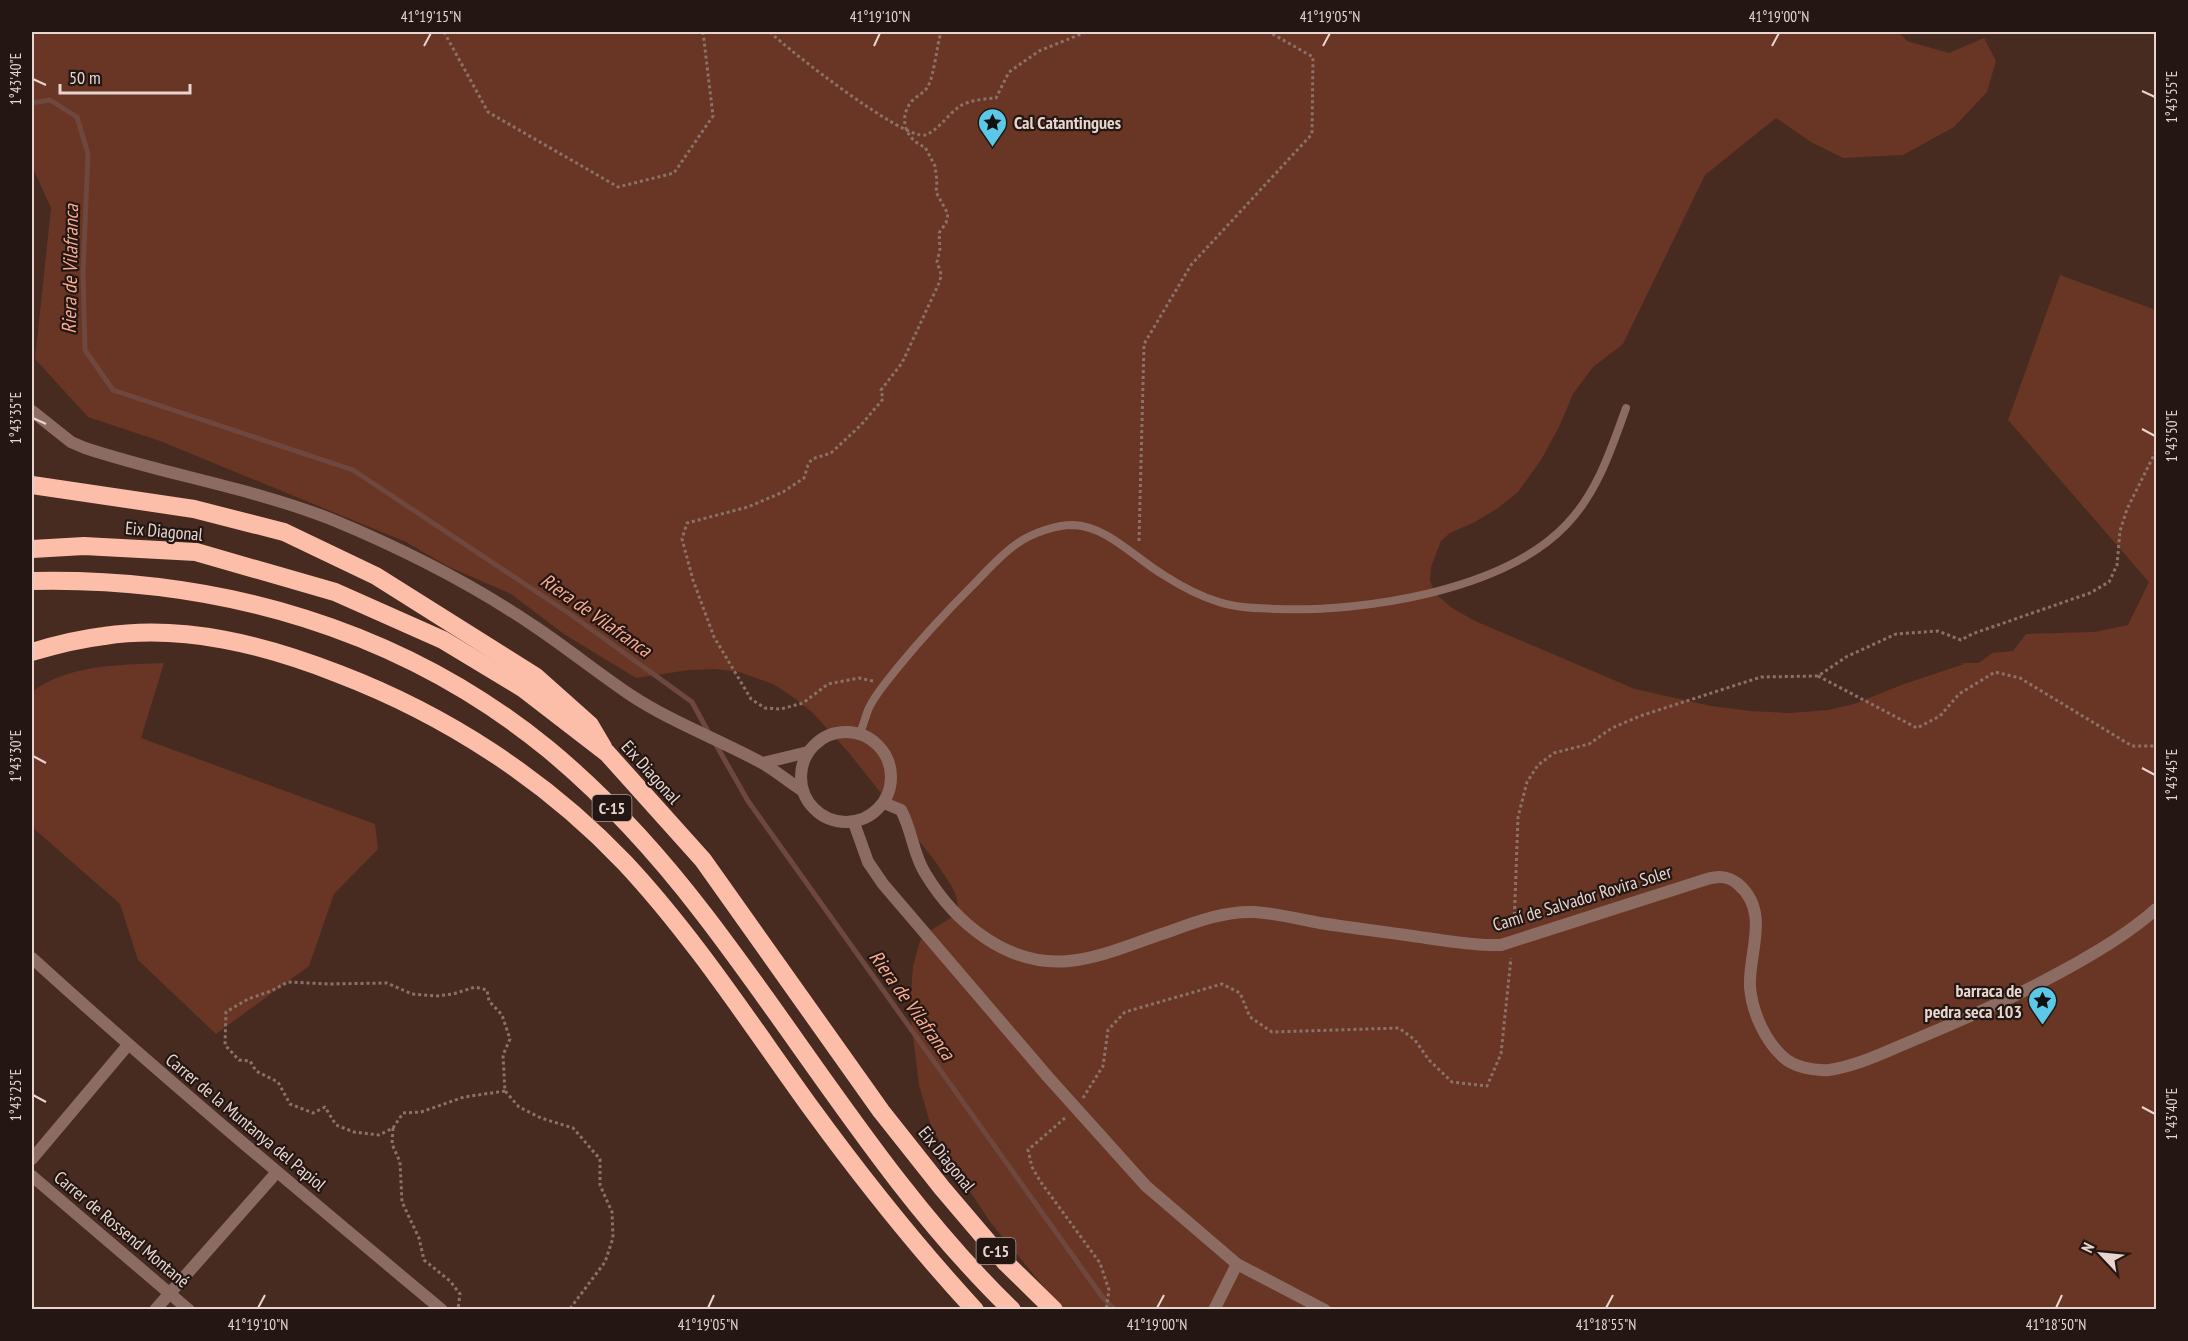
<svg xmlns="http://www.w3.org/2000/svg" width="2188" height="1341" viewBox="0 0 2188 1341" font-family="'PT Sans Narrow',sans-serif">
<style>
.green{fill:#693524}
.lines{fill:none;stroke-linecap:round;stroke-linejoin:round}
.stream{stroke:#6e473e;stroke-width:5}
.path{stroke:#8a7269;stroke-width:3;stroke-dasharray:3 3;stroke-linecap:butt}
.service{stroke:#8c6c62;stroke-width:8}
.minor{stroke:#8c6c62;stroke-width:12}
.tertiary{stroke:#8c6c62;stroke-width:12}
.motorway{stroke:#fcbea9;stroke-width:18}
.ticks{fill:none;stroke:#e8d5cf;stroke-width:2}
.labels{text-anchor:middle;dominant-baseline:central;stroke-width:4.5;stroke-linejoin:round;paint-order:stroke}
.shield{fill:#241713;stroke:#ad9c97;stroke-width:1.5}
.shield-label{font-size:16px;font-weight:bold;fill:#e8d5cf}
.poi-label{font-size:18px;font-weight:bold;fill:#e8d5cf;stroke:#241713;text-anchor:start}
.street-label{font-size:18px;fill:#e8d5cf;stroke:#241713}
.water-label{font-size:20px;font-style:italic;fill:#faaa90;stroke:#241713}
.neatline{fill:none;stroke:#e8d5cf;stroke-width:2}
.ticks-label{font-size:15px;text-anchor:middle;fill:#e8d5cf}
</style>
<rect width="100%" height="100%" fill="#472b21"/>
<g class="green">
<polygon points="32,32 1899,32 1907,41 1949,53 1984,38 1996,61 1987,92 1954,127 1903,155 1843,158 1811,142 1776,118 1705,175 1623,344 1593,367 1573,394 1560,425 1541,460 1518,492 1498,508 1475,522 1450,533 1441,541 1431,567 1430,581 1435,593 1452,608 1475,621 1635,689 1711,706 1750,711 1790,713 1828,710 1854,704 1904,684 1964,664 1960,663 1979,663 1992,653 2013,651 2026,634 2094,632 2128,625 2149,582 2008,420 2060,275 2156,310 2156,1309 1062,1309 991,1223 948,1158 930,1123 919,1085 911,1020 911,993 913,966 920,941 928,932 954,916 958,907 956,896 951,885 935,861 849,753 813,713 793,697 773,684 739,672 715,669 689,670 636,678 564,634 511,594 447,566 406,542 160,441 88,417 35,359 51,208 32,166"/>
<path d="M164,663L141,738L375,824L378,849L334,894L309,966L216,1034L138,960L120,904L32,827V692C69,664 120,665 164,663Z"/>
</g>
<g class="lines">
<g class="stream">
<polyline points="32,103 50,100 77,117 88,154 83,272 85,350 113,390 353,470 573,616 692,702 710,735"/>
<polyline points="715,743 748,801 1103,1298 1115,1310"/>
</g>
<g class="path">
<polyline points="444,32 488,112 618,187 674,173 713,116 703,32"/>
<path d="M770,32C788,50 905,141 925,135C938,131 948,114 960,106C970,100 984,99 996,98L1009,72L1039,51L1086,32"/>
<polyline points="1139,541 1144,344 1191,265 1312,134 1313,57 1269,32"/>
<polyline points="1818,676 1917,728 1940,716 1959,694 1995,672 2020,678 2132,746 2156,746"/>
<path d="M873,681L859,678L828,684L803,703L781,709L765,708L751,699L714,637L693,580L682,539L687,523L748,507L783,492L804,478L808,465L812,459L831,453L861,425L883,399L881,390L902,363L940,281L941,274L937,262L940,249L939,233L946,223L948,214L936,192L937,181L935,166L925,147C906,140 898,119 911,102C916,96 925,93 928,86C934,76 937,45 941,32"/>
<polyline points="1514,927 1518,817 1527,782 1538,765 1554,753 1589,744 1612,728 1640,716 1761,677 1818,676 1846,657 1896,634 1938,631 1961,640 1972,634 2090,593 2109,582 2117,565 2120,531 2127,509 2156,451"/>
<polyline points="505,1091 464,1097 421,1112 403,1113 393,1128 379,1135 354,1132 336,1125 325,1107 313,1113 290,1104 278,1082 256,1071 250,1061 239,1060 225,1045 226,1012 248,999 271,991 288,982 329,984 387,983 412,994 436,996 453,994 475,987 487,990 489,1001 502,1015 510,1039 503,1055 505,1091 519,1107 541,1118 573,1128 600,1159 600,1185 612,1212 613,1238 605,1262 569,1310"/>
<polyline points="1083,1098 1103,1066 1108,1030 1125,1012 1222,984 1240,993 1250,1017 1272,1032 1399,1028 1415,1040 1429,1060 1452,1082 1487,1086 1501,1054 1511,958"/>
<polyline points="1065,1118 1028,1150 1032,1167 1040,1181 1100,1263 1109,1290 1106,1310"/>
<polyline points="393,1128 392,1144 400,1162 402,1202 419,1238 424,1260 450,1281 460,1294 458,1309"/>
</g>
<path class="service" d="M860,733C863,726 865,718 868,710C875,694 888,680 899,666C922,638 946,612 971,587C986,572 1001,554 1018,543C1032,533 1056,525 1073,525C1107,526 1135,558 1162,574C1179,585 1199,596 1219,602C1237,608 1257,608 1277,609C1365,612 1503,591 1566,525C1597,493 1611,450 1626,408"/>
<g class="minor">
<path d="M884,803L901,810C912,830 913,854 925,873C955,923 1008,967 1069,961C1101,958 1134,943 1165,933C1193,923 1223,911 1253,912C1275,913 1298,919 1320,923C1358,929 1395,933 1433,939C1455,942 1478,946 1501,945L1704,880C1717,876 1727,875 1738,884C1771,912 1748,953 1750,987C1752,1011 1764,1039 1782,1056C1793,1067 1814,1071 1829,1070C1858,1066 1887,1051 1914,1040C1974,1015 2033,989 2089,956C2113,942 2136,927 2156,909"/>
<path d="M32,958C165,1079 303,1194 442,1310"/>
<polyline points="32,1159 128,1045"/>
<polyline points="32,1176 189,1310"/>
<polyline points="155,1310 277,1172"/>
</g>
<g class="tertiary">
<path d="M32,411L71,442L85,448C166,475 253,488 333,520C403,549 474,585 537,628C568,649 598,673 629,694C671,722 718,739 762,763C776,771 789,782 803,791"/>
<circle cx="846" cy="777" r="45"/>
<polyline points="763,763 808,752"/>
<polyline points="854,823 868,862 883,884 1048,1077 1146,1186 1237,1264 1325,1310"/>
<polyline points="1214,1310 1237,1264"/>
</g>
<g class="motorway">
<polyline points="32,485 194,509 284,532 376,576 535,676 590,725 603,747"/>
<polyline points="32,549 84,546 196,552 335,592 443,640 524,689 607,753 703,860 881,1111 942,1188 1005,1262 1054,1310"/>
<path d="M32,581C219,577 401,629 548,749C606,797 657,853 703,913C805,1045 891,1193 1012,1310"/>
<path d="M32,652C55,645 79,639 104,636C184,624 265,645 339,674C446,715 545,779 625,863C695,938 751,1025 811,1108C862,1178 916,1246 975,1310"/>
</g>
</g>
<path class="ticks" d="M424,46L431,33M874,46L880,33M1323,46L1330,33M1772,46L1779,33M33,79L46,85M2142,91L2155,97M33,418L46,424M2142,429L2155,436M33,756L46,763M2142,768L2155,775M33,1095L46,1102M2142,1107L2155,1114M258,1308L265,1295M708,1308L714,1295M1157,1308L1164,1295M1606,1308L1613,1295M2056,1308L2062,1295"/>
<defs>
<symbol id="sight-pin" viewBox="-11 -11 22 30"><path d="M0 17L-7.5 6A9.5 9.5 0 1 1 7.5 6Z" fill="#5ac8e6" stroke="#241713"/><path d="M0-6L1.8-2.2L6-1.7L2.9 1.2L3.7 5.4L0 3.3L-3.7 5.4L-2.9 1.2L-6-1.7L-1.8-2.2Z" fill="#111"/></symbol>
</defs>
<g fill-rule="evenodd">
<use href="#sight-pin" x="976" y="106" width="33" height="45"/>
<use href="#sight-pin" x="2026" y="984" width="33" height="45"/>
</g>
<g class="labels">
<g class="shield">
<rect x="592.5" y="795" width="39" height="26" rx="4.5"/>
<rect x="976.5" y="1238" width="39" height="26" rx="4.5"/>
</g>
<g class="shield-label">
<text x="612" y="808">C-15</text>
<text x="996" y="1251">C-15</text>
</g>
<g class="poi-label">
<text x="1014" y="122">Cal Catantingues</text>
<text x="2022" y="990" text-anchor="end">barraca de<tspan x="2022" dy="21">pedra seca 103</tspan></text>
</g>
<g class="street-label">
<text transform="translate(164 531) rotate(5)">Eix Diagonal</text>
<text transform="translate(651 772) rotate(48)">Eix Diagonal</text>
<text transform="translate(1582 898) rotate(-17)">Camí de Salvador Rovira Soler</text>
<text transform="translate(246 1122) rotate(40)">Carrer de la Muntanya del Papiol</text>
<text transform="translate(947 1159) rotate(51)">Eix Diagonal</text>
<text transform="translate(122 1229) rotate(40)">Carrer de Rossend Montané</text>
</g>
<g class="water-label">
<text transform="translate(70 269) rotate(-89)">Riera de Vilafranca</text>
<text transform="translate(596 615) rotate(35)">Riera de Vilafranca</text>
<text transform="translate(912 1005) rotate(54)">Riera de Vilafranca</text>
</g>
</g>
<rect width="2188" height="1341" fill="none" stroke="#241713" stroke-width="66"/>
<g transform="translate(2101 1254) rotate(296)" stroke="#241713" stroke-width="4.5" paint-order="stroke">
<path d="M0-4.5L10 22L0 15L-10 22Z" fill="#e8d5cf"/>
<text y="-9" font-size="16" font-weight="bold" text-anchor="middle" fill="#e8d5cf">N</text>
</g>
<path d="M60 84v9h130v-9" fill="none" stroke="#e8d5cf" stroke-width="3"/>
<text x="69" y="84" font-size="18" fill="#e8d5cf" stroke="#241713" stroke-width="4.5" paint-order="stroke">50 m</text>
<rect x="33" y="33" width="2122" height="1275" class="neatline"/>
<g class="ticks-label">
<text x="431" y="22">41°19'15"N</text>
<text x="880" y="22">41°19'10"N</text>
<text x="1330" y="22">41°19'05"N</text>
<text x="1779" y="22">41°19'00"N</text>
<text transform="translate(16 79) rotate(-90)" y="5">1°43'40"E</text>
<text transform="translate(2172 97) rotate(-90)" y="5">1°43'55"E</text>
<text transform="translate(16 418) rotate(-90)" y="5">1°43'35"E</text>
<text transform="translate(2172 436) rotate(-90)" y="5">1°43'50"E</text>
<text transform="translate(16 756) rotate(-90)" y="5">1°43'30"E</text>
<text transform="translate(2172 775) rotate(-90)" y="5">1°43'45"E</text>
<text transform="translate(16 1095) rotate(-90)" y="5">1°43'25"E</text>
<text transform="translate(2172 1114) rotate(-90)" y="5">1°43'40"E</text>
<text x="258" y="1330">41°19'10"N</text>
<text x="708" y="1330">41°19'05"N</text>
<text x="1157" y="1330">41°19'00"N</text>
<text x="1606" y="1330">41°18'55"N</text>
<text x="2056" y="1330">41°18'50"N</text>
</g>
</svg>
